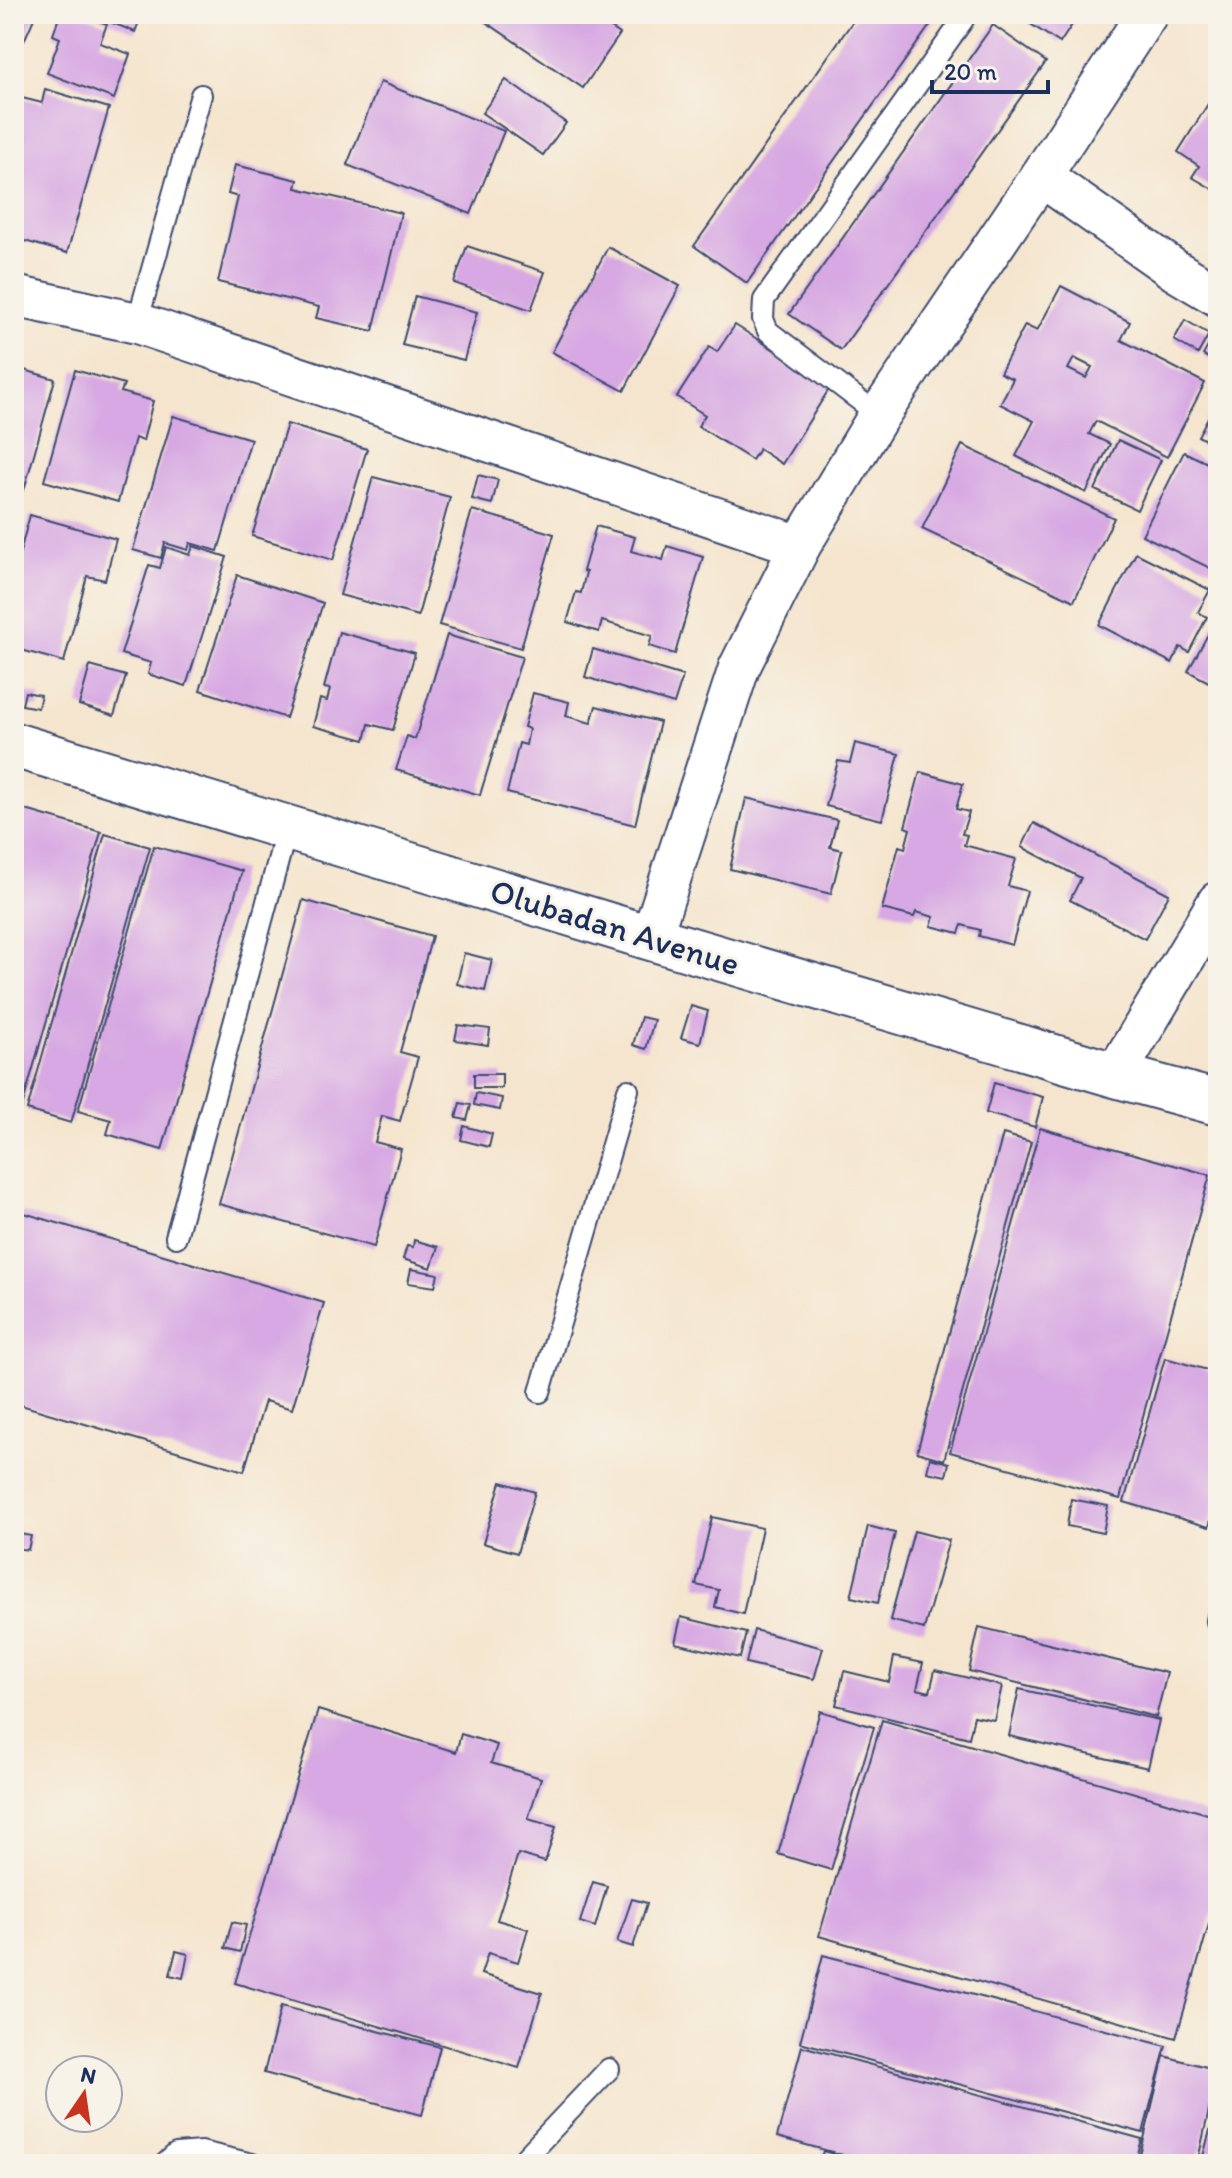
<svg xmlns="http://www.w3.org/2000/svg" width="1232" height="2178" viewBox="0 0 1232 2178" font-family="Itim,sans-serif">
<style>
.building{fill:#d7a8e3;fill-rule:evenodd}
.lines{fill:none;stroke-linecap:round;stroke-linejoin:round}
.lane-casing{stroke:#3c4a6f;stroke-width:24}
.street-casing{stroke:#3c4a6f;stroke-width:44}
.secondary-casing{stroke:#3c4a6f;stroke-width:48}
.lane{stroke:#fff;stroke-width:20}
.street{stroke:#fff;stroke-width:40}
.secondary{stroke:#fff;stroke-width:44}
.labels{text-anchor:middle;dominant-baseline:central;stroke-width:6;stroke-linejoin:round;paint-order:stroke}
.street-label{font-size:34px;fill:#1b2f5e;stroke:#f7f3e8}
</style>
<rect width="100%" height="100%" fill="#f7f3e8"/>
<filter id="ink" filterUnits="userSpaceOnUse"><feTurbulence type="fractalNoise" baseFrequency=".0125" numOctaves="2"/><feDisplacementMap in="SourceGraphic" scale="16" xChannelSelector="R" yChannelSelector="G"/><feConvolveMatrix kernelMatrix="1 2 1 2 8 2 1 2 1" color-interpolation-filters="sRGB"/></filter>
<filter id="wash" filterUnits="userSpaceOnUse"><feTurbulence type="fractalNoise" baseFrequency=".006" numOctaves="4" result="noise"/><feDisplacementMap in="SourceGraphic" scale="32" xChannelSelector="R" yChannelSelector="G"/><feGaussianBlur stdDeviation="1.8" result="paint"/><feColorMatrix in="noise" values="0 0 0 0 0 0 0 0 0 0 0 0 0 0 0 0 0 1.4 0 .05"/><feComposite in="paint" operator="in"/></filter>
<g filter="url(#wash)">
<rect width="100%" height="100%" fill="#f5e5ce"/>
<g id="blocks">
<g class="building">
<polygon points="14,14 36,14 20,50 14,48"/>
<polygon points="60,14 80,14 107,24 100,43 130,54 114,99 47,73 60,38 53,35"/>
<polygon points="90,14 142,14 135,32"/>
<polygon points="474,14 591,14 620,34 583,88"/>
<polygon points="858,14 938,14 747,283 694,246"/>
<polygon points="1015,14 1079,14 1060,43"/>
<polygon points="993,25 1046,62 841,350 789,314"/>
<polygon points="506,80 566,123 543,155 482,113"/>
<polygon points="380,82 504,131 471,214 347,165"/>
<polygon points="1218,88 1218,192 1192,177 1199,166 1178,152"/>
<polygon points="45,89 109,108 67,253 14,238 14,128 22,98 42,103"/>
<polygon points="235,165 298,180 296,188 401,213 373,331 316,318 319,307 218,282 238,197 228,194"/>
<polygon points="467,246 545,272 531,310 454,283"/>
<polygon points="608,247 680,286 624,391 552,352"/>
<path d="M1061,286L1130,322L1121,340L1205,383L1167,457L1096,421L1089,434L1110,444L1086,493L1016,456L1034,421L1000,404L1013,379L1000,373L1025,325L1037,331ZM1074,358L1092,367L1086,378L1068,369Z"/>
<polygon points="415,296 477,312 464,360 402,345"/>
<polygon points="1185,320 1209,334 1198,354 1174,340"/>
<polygon points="735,325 831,386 782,464 759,449 752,460 698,426 705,415 677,397 709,347 717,352"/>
<polygon points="1214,336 1218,338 1218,363 1203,355"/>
<polygon points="14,367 55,379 24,490 14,488"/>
<polygon points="75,370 124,384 121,392 153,401 143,441 135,438 118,502 44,481"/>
<polygon points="1218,399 1218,447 1198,436"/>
<polygon points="173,416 251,439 218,551 190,543 188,550 165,543 161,558 133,550"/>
<polygon points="287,424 367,449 333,560 252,536"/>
<polygon points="1118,440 1161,460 1137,510 1095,490"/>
<polygon points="962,445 1114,518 1074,601 922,529"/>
<polygon points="1184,452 1218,468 1218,572 1142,535"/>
<polygon points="478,475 498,480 492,504 472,499"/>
<polygon points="373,477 450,497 418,616 340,595"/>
<polygon points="472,510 554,534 521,648 439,625"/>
<polygon points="30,515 116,539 105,580 87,576 64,662 14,648 14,574"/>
<polygon points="596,526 635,537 631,551 663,560 667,546 703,557 675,654 649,646 652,636 602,621 599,632 567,622 576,592 581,593 586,572 583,571"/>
<polygon points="193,546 227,557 186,686 148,674 151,663 121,654 149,565 160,568 166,547 190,555"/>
<polygon points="1136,553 1210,590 1198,612 1207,617 1189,652 1180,647 1172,663 1099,625"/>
<polygon points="237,575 323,603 286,718 200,690"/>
<polygon points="1218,616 1218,687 1188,671"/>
<polygon points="339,632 415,653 393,730 369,724 365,740 313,726 320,699 327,701 330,689 324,688"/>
<polygon points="447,635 522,657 480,795 396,770 407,736 415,739"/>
<polygon points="593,649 683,676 674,704 585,677"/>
<polygon points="90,666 126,676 114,716 79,705"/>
<polygon points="25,692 41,695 38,708 22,705"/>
<polygon points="533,693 569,702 566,716 591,723 596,706 660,722 635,825 507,793 519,743 526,745 529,729 524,727"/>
<polygon points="855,743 899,754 882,820 826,806 838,761 850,763"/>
<polygon points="920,772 963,784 956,809 969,812 962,834 967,835 964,845 1016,859 1008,886 1027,891 1012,945 979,936 980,930 962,925 959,933 931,926 934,917 916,912 914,917 882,909 899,846 905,848 910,829 905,827"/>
<polygon points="746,798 837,820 830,847 842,850 831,894 730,869"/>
<polygon points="19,808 101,832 21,1110 14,1108 14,825"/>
<polygon points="1034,823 1169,894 1145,939 1070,900 1081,878 1022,847"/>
<polygon points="105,834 150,847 71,1123 27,1110"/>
<polygon points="154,846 242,871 162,1150 107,1134 111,1120 78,1111"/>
<polygon points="303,900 432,936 400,1052 418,1057 400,1121 382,1116 375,1142 401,1149 374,1247 219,1204"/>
<polygon points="464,953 492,960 485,991 457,984"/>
<polygon points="691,1006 708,1011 700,1043 681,1038"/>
<polygon points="641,1017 654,1020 646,1049 633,1045"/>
<polygon points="458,1025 490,1029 488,1045 455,1040"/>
<rect x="474" y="1074" width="28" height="14"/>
<polygon points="994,1083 1043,1097 1035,1127 986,1113"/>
<polygon points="476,1093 502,1098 500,1110 474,1105"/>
<polygon points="460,1103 471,1105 467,1120 456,1118"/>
<polygon points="464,1126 492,1134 489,1147 461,1140"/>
<polygon points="1040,1128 1210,1175 1120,1499 950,1452"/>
<polygon points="1003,1134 1031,1142 944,1460 917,1452"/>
<polygon points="14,1210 324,1303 292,1409 265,1401 244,1471 14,1403"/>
<polygon points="414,1240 438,1247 431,1268 403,1259 407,1246 413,1247"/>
<polygon points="411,1269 438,1274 435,1287 408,1283"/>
<polygon points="1165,1358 1218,1373 1218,1496 1209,1527 1124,1502"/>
<polygon points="930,1458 949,1463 946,1476 927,1472"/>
<polygon points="501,1482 535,1492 517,1553 483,1543"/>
<polygon points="1071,1499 1108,1506 1103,1533 1067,1526"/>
<polygon points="712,1517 762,1528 743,1614 715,1607 719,1590 696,1585"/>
<polygon points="868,1526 895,1533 878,1603 851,1597"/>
<polygon points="914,1531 949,1540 924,1629 890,1620"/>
<polygon points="14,1533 31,1536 28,1550 14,1548"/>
<polygon points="681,1617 746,1633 740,1658 675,1643"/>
<polygon points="979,1627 1167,1673 1156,1717 969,1671"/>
<polygon points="754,1630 823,1648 814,1679 746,1663"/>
<polygon points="894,1657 923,1663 917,1689 930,1692 935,1670 1002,1686 994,1720 974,1716 969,1738 836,1705 844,1671 889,1682"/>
<polygon points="1019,1689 1159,1720 1148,1768 1009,1736"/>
<polygon points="318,1710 456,1752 461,1734 497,1745 491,1763 541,1778 528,1819 556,1827 545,1862 518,1854 497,1920 528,1929 518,1962 488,1953 481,1974 542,1993 519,2068 235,1983"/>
<polygon points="820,1711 874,1727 831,1870 778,1854"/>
<polygon points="882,1720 1218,1817 1218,1893 1176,2038 819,1936"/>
<polygon points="593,1882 607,1886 595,1927 580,1922"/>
<polygon points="632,1899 647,1903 633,1947 617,1942"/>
<polygon points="232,1922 246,1925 240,1952 225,1948"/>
<polygon points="176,1951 188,1954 183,1978 170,1975"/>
<polygon points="823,1955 1166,2046 1143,2133 800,2042"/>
<polygon points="281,2006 440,2047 422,2115 264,2073"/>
<polygon points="802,2046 1142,2139 1135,2164 876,2164 777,2137"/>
<polygon points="1164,2056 1218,2070 1197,2164 1138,2164"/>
<polygon points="1217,2104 1218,2164 1201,2164"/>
<polygon points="823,2151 865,2163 865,2164 819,2164"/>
</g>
</g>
</g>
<g filter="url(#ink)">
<use href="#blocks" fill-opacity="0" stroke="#3c4a6f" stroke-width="2"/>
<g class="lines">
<defs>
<g id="lane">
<polyline points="137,323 201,95"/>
<polyline points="879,415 768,331 763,319 764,300 963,20"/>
<polyline points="176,1237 287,828"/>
<polyline points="540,1392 628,1090"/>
<polyline points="1217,1621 1218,1616"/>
<polyline points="165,2164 176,2154 201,2152 252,2164"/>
<polyline points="519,2164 609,2069"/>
</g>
<g id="street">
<polyline points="1041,176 1176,271 1218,296"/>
<polyline points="14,296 137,323 800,546"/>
<polyline points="651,938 739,668 800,546 879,415 1041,176 1147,14"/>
<polyline points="1115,1075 1218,902"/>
</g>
<polyline id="secondary" points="14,745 651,938 1115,1075 1218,1103"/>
</defs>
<use href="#lane" class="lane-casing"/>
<use href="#street" class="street-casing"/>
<use href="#secondary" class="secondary-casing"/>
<use href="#lane" class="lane"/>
<use href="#street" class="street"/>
<use href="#secondary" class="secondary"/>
</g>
</g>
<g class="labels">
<g class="street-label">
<text transform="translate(615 927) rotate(17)">Olubadan Avenue</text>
</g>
</g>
<rect width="1232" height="2178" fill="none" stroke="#f7f3e8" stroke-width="48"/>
<g transform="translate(84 2094) rotate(13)"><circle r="38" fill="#f7f3e8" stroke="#9fa5b1" stroke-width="2"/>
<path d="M0-6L14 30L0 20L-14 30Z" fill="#c8321e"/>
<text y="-12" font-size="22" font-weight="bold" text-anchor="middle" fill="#1b2f5e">N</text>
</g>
<path d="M932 80v12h116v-12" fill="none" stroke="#1b2f5e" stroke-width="4"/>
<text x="944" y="80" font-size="24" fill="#1b2f5e" stroke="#f7f3e8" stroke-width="6" paint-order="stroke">20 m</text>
</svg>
